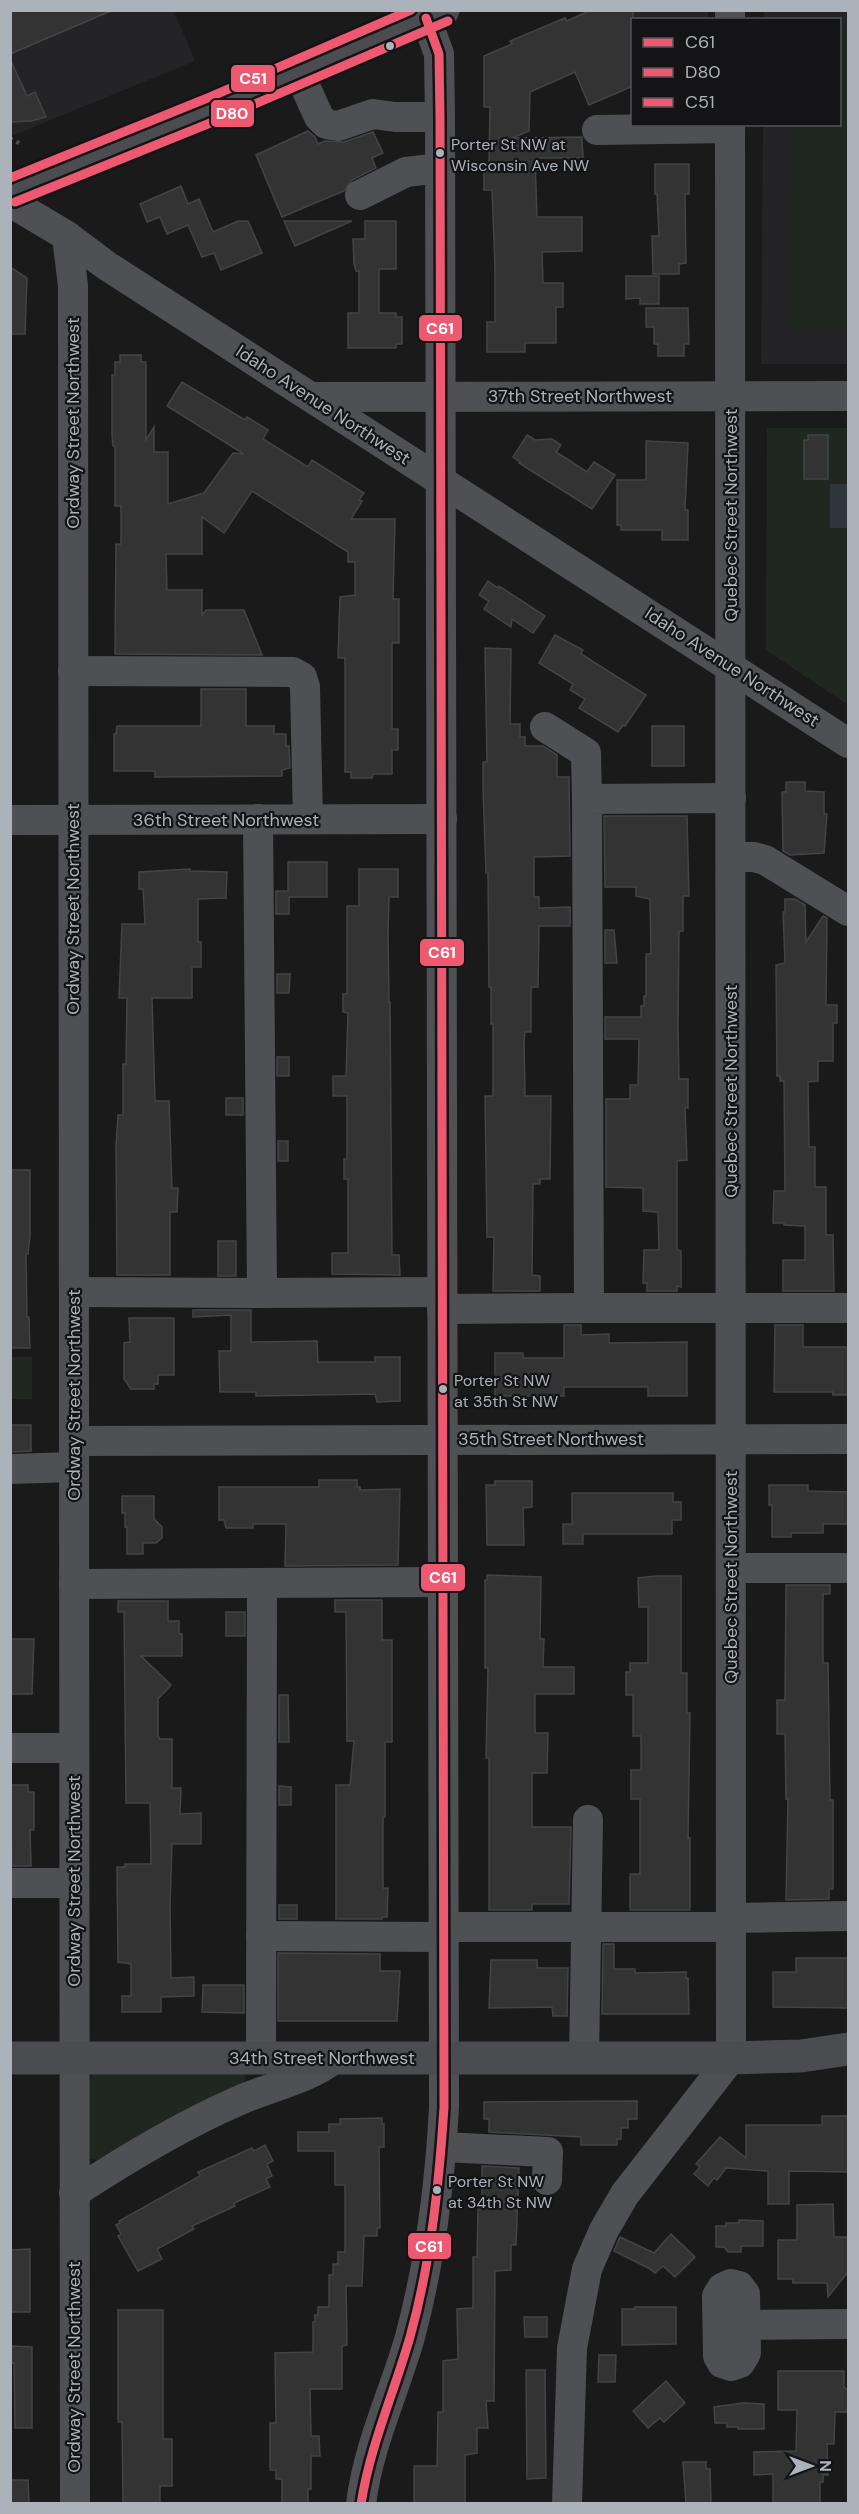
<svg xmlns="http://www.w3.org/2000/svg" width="859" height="2514" viewBox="0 0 859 2514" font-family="'DM Sans',sans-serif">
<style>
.built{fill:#242426}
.green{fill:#202720}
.water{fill:#2d373b}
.building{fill:#333334;stroke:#424446;stroke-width:1.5}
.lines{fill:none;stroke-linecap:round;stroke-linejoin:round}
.path{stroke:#505154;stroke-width:4;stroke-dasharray:3 4.5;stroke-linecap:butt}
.minor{stroke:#4e5053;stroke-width:30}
.major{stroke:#4b4c4f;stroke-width:33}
.bus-1-casing{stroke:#141416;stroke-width:14}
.bus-2-casing{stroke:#141416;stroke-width:14}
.bus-3-casing{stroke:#141416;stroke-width:14}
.bus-1{stroke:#ec5970;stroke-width:9}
.bus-2{stroke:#ec5970;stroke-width:9}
.bus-3{stroke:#ec5970;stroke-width:9}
.bus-dot{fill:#acb2ba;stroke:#141416;stroke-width:2}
.labels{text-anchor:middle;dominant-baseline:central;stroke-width:4.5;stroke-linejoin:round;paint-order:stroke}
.bus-label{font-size:16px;fill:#acb2ba;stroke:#141416;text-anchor:start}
.street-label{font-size:18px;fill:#acb2ba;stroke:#141416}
.line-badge{stroke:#141416;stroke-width:2}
.badge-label{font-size:16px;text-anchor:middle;font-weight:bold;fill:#fff}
</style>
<rect width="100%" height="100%" fill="#1a1a1a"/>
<g class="built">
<polygon points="10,11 174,11 195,61 14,135 10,133"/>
<polygon points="610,11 708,11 708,19 632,20"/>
<polygon points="764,11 848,11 848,364 761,364 763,125 840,124 840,20 763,19"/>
</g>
<g class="green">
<polygon points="840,26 848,26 848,331 789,330 792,125 840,124"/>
<polygon points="767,428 848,428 848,705 766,650"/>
<polygon points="10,1357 32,1357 32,1399 11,1399"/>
<polygon points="243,2073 246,2077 244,2083 167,2119 97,2160 90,2159 89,2082 93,2074"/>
</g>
<rect class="water" x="830" y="484" width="18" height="44"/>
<g class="building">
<polygon points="10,10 113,10 10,54"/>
<polygon points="591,10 633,10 633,86 589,105 575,72 530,92 529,131 512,138 582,137 582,139 583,158 535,158 537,217 582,217 582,251 542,252 543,283 563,283 563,307 556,307 556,343 525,343 525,352 487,352 487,322 495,322 495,268 492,190 484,190 484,163 489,163 490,107 484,107 484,56 512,44 510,41 565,18 567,21"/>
<polygon points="10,59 27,96 35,92 46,117 31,121 10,122"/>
<polygon points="308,131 315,137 318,144 325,141 344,142 373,132 383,153 372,158 376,168 352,180 344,191 282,217 256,155"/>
<polygon points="655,164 689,164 689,194 685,194 686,263 679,264 679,274 653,274 652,236 659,236 657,194 655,194"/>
<polygon points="181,186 188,204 199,199 213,232 238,221 248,221 262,253 221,270 214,253 202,257 188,225 167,234 160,217 147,222 140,204"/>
<polygon points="284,221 352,221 295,246"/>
<polygon points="365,221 396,221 396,269 379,269 379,313 396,313 396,317 402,317 402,344 396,344 396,348 348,348 348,313 359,313 359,271 356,271 354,264 353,239 365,239"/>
<polygon points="10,267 27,278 25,334 10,334"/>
<polygon points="626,276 659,276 659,304 640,304 640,298 626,299"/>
<polygon points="646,308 688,308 689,344 684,344 684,356 658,356 658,344 654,344 654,327 646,327"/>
<polygon points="120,355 141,355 141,362 146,362 146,440 154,427 154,452 168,452 168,504 204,493 233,453 244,454 167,406 182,382 245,420 247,417 268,430 263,439 308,467 312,460 364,493 359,500 362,501 351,519 395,519 393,599 399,599 399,643 392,643 392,729 398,729 398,750 392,750 392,774 373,774 372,778 351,778 351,772 345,772 345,658 338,658 340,597 355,595 355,562 348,562 348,552 252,491 224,533 202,517 202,554 166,554 167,590 202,590 202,615 206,610 244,610 262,655 115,654 116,544 121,544 121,506 115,506 115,446 113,446 112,436 112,375 115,375 115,362 120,362"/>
<polygon points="527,435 535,440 552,439 561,445 556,452 587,472 594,462 615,475 592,509 519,463 520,462 513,457"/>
<polygon points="808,435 828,435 828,479 804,479 804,440 808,440"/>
<polygon points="646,441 688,443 685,510 688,510 688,540 662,540 662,530 621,530 621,525 617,525 617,480 646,480"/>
<polygon points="488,581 498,588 499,586 545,616 533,633 512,619 511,627 484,609 489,601 479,595"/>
<polygon points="555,635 583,650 581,654 646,695 625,726 623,725 618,732 579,708 585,699 570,690 573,684 539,663"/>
<polygon points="485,648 511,649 510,724 520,724 520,737 525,737 525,746 543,746 557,755 557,777 569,777 570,856 534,857 534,897 539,897 539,908 570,907 570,926 539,926 538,987 531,987 531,1032 525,1032 524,1040 525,1096 551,1096 550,1179 540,1179 540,1184 533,1184 532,1275 540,1276 540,1291 493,1291 494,1237 487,1237 485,1096 493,1096 493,1024 491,1024 491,987 489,987 488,873 486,873 483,788 483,762 487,762"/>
<polygon points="201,689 246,689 246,726 274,726 274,734 286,734 286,746 289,746 290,768 282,770 282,776 155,777 155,771 114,771 114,734 116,734 117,726 201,726"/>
<rect x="652" y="726" width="32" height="40"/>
<polygon points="786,782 805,782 805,791 824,792 824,814 827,814 824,853 790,855 783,851 782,792 786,792"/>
<polygon points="604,816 687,816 689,896 683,896 683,931 679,931 678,1027 679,1079 688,1079 688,1108 685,1108 687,1160 677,1161 677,1250 681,1251 681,1287 677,1286 677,1291 647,1291 647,1283 643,1283 644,1250 659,1250 658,1212 643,1211 643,1188 606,1187 606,1099 630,1099 630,1085 638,1085 639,1039 605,1039 605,1017 641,1017 641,1006 644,1006 644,996 646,996 646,954 651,954 650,899 636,896 636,887 605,887"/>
<polygon points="288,862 327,862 327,897 289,897 289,914 276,914 276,891 288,891"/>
<polygon points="190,869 190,871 227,872 226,898 198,899 198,942 201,942 201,967 192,967 192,998 152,998 155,1101 169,1101 172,1188 178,1188 177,1212 170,1212 170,1275 117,1275 116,1146 118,1115 123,1115 123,1064 126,1064 127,998 119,998 122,924 145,924 143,889 139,889 139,872"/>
<polygon points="359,869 398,869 398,897 389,897 388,933 389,1002 390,1002 392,1255 399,1255 400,1275 332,1274 332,1253 348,1253 348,1179 344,1179 344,1159 347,1159 347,1096 333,1096 333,1076 346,1076 348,1013 343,1012 343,994 347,994 347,906 359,906"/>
<polygon points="785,899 795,899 805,905 806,942 823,916 827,918 826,1005 837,1005 837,1023 833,1023 833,1061 818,1061 818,1081 808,1082 809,1147 815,1147 815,1187 826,1187 826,1235 833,1235 834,1291 783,1291 783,1260 805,1260 805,1226 784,1225 784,1223 773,1223 774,1191 785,1191 784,1081 780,1081 780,1076 777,1076 776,965 785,963 783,912 785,912"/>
<polygon points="605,930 614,930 617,963 605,963"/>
<polygon points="277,974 290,974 289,993 277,993"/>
<rect x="277" y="1057" width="12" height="19"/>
<rect x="226" y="1098" width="17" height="17"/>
<rect x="278" y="1141" width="10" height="20"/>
<polygon points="10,1170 30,1170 30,1235 28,1254 26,1254 27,1317 29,1317 30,1348 10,1348"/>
<rect x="218" y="1241" width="18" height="35"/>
<polygon points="193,1310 251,1310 251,1342 317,1341 318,1362 375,1362 375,1357 400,1357 400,1401 377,1402 375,1394 256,1396 256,1392 220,1392 219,1351 231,1351 231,1315 193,1317"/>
<polygon points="129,1318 174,1318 174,1375 158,1375 158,1384 154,1384 154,1389 131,1389 124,1379 124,1343 130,1342"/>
<polygon points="564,1325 581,1325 581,1335 609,1334 609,1343 687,1342 687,1396 648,1396 648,1387 564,1387 564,1396 495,1396 495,1353 523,1353 523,1358 564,1358"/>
<polygon points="775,1325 803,1325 803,1347 849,1347 849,1395 833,1395 833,1392 774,1392"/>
<polygon points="10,1425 31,1425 31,1451 10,1452"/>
<polygon points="319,1480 357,1480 357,1487 360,1487 360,1490 400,1489 398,1565 285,1566 286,1524 253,1524 253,1528 226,1528 224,1520 219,1520 219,1487 319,1487"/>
<polygon points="495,1481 532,1481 532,1507 523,1508 524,1545 487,1545 486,1485 495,1485"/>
<polygon points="769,1485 808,1485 808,1491 849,1492 849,1524 823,1524 823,1533 791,1533 791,1537 772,1537 772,1505 769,1505"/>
<polygon points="572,1493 673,1493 673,1502 681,1502 681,1520 672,1520 672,1534 583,1534 583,1544 563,1544 563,1524 572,1524"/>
<polygon points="122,1496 154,1496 154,1519 162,1527 162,1538 156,1543 143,1543 143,1554 127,1554 127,1527 125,1527 125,1513 122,1513"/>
<polygon points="487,1575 541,1577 540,1639 544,1639 543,1667 574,1667 574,1694 535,1694 535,1733 548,1733 547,1773 532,1773 532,1827 571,1827 569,1904 532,1904 532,1910 489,1910 489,1758 486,1758 488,1668 485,1668 485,1580 487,1580"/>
<polygon points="656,1576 681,1576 681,1673 687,1673 687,1713 690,1713 688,1838 690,1838 690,1910 630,1910 630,1874 640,1874 640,1799 631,1799 631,1770 641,1770 641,1736 633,1736 633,1695 626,1695 626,1672 630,1672 630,1663 648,1663 648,1607 639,1607 638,1578"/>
<polygon points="786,1585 830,1585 830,1594 823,1594 823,1663 828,1663 830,1800 833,1800 833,1889 829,1889 829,1899 786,1900 788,1799 786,1799 785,1734 777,1734 777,1700 785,1700"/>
<polygon points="335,1600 382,1600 382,1640 392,1640 392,1742 385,1742 385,1817 383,1817 383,1888 388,1888 387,1917 382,1917 382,1919 336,1919 336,1785 350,1785 354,1741 347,1741 346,1612 335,1612"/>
<polygon points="118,1601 168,1601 168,1621 179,1621 179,1634 182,1634 182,1656 141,1656 171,1685 158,1699 158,1736 160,1739 172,1739 172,1788 181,1788 180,1814 201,1813 201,1844 172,1844 170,1906 171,1978 194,1977 194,1996 161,1997 161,2012 122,2012 122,1996 131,1996 131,1964 118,1962 117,1867 125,1867 125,1864 151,1864 150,1803 126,1803 124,1612 118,1612"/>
<rect x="226" y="1612" width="19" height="24"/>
<polygon points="10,1639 34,1639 32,1694 10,1694"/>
<polygon points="279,1695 288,1695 289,1742 279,1742"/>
<polygon points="10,1785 28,1785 28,1792 34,1792 34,1830 30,1830 31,1866 12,1866"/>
<polygon points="279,1786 291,1787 291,1805 279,1805"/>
<rect x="279" y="1905" width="18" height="14"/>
<polygon points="603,1944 614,1944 614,1969 635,1969 635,1973 686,1972 686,1978 688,1978 689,2014 602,2014"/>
<polygon points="278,1953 380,1954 380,1971 400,1971 397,2021 278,2021"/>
<polygon points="796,1958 849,1958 849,2008 773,2007 773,1972 796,1972"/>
<polygon points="491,1960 537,1960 537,1968 568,1968 567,2016 553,2016 552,2007 489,2008"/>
<polygon points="203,1985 244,1985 244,2013 202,2012"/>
<polygon points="637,2101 637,2119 628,2119 628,2128 621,2128 621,2139 617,2139 617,2145 581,2145 581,2137 489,2132 489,2119 484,2119 484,2102"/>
<polygon points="822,2116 849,2116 849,2172 789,2171 789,2204 768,2204 768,2171 726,2168 717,2180 714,2178 708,2186 694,2174 700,2167 696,2164 720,2137 746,2158 746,2125 822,2125"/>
<polygon points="382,2118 382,2124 384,2124 384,2147 379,2147 380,2228 377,2228 377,2236 364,2236 362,2286 346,2286 347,2345 342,2346 342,2389 310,2389 311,2436 319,2436 320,2456 311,2456 311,2489 308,2489 308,2504 282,2504 282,2479 276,2479 276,2470 270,2470 270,2423 276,2423 275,2353 313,2352 313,2322 315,2322 315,2315 318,2315 318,2307 329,2307 329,2275 333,2275 333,2264 338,2264 338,2252 345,2252 345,2185 335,2185 335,2151 298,2151 298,2132 329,2132 329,2124 340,2124 340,2119"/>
<polygon points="265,2145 273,2161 267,2164 272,2176 266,2179 270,2187 234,2203 235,2206 192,2226 194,2229 157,2249 162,2259 138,2271 118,2236 121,2234 116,2225 120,2223 119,2221 200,2176 198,2172 252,2148 254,2151"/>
<polygon points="482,2166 519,2168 516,2245 511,2245 511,2270 495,2271 494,2401 486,2401 488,2428 477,2428 477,2453 465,2455 465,2504 414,2504 414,2466 437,2466 438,2412 443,2412 443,2361 458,2359 457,2309 473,2308 473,2257 477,2257 478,2208 482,2209"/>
<polygon points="833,2204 834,2237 848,2237 848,2272 828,2297 827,2283 793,2283 793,2279 778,2279 778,2240 797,2240 797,2205"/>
<polygon points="739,2220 763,2221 763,2246 741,2246 741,2252 728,2252 724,2247 716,2247 716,2226 726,2226 726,2223 739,2223"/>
<polygon points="671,2234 695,2257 675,2277 663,2266 655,2273 650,2269 614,2251 620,2237 654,2253"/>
<polygon points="30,2249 30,2312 10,2312 10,2250"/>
<polygon points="635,2307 676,2307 676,2344 622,2345 622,2309 635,2309"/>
<polygon points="118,2310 163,2310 163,2439 172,2439 172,2486 160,2486 160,2504 123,2504 122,2422 118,2422"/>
<polygon points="524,2317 547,2317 547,2337 525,2337"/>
<polygon points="10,2346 32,2347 32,2428 15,2428 14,2363 10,2363"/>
<polygon points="599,2355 616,2355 615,2382 598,2382"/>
<polygon points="526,2370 545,2370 546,2478 527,2479"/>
<polygon points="778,2371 844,2371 844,2387 849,2391 849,2412 835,2412 834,2444 827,2444 828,2475 823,2475 823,2482 820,2482 820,2504 773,2504 773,2474 754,2475 754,2452 796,2451 797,2410 778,2410"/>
<polygon points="666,2381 685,2403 664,2422 660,2418 648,2428 633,2411"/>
<polygon points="743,2403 764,2404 764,2429 738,2429 738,2427 727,2427 727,2423 715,2423 714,2407"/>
<polygon points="683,2462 706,2462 706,2469 710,2469 711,2504 686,2504"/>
<polygon points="10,2480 28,2480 29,2504 10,2504"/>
</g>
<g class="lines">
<polyline class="path" points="10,138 22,145"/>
<g class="minor">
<polyline points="730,10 730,20"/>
<polyline points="299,73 319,117 326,124 338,126 373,114 395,117 440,117"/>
<polyline points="597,130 730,128"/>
<polyline points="360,195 406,172 440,168"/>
<polyline points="10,202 67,236 107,266 848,743"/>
<polyline points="67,236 73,286 75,2504"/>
<polyline points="312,397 848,396"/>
<polyline points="73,671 293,672 302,677 305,687 308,819"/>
<polyline points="545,727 586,753 587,799"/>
<polyline points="731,798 587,799 589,1308 848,1308"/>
<polyline points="258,819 262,1293 442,1292"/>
<polyline points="10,820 442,819"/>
<polyline points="731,857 754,857 765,860 848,911"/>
<polyline points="74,1292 262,1293"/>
<polyline points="442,1309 589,1308"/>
<polyline points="74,1441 848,1439"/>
<polyline points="10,1469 74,1467"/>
<polyline points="731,1568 848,1568"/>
<polyline points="74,1584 443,1582"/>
<polyline points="10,1748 74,1748"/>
<polyline points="10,1883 74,1883"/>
<polyline points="731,1918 848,1916"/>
<polyline points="443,1927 731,1927"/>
<polyline points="261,1936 443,1937"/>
<polyline points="261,2058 262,1583"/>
<polyline points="584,2058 588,1820"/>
<polyline points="442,2147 548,2152 547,2180"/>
<path d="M74,2193C126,2159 180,2126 238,2101C269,2087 307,2080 334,2059"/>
<polygon points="731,2284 739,2286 745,2294 746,2353 740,2363 731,2366 722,2363 718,2356 717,2296 722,2288"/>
<polyline points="746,2325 848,2324"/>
<path d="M361,2504C368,2446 394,2393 410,2337C430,2262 440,2185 444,2107L440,117L439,54L423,10"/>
<polyline points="567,2504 572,2348 587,2269 604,2230 625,2194 731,2058 730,124"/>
</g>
<g class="major">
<polyline points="10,191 215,108 443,10"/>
<polyline points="10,2058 731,2058 801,2056 848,2049"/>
</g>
<defs>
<path id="bus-1" d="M361,2504C370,2446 394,2393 410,2337C431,2262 439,2184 444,2107L440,117L439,54L426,18"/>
<polyline id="bus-2" points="15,202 220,119 448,21"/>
<polyline id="bus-3" points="10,178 210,97 411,10"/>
</defs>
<use href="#bus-1" class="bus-1-casing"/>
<use href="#bus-2" class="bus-2-casing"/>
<use href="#bus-3" class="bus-3-casing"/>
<use href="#bus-1" class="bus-1"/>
<use href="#bus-2" class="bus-2"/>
<use href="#bus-3" class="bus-3"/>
</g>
<g class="bus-dot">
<circle cx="390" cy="46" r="5"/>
<circle cx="440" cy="153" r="5"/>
<circle cx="443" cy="1389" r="5"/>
<circle cx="437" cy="2190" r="5"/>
</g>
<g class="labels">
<g class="bus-label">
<text x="451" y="144">Porter St NW at<tspan x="451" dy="21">Wisconsin Ave NW</tspan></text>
<text x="454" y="1380">Porter St NW<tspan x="454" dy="21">at 35th St NW</tspan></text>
<text x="448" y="2181">Porter St NW<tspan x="448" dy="21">at 34th St NW</tspan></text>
</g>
<g class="street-label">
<text x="580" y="396">37th Street Northwest</text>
<text transform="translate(323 405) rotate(33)">Idaho Avenue Northwest</text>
<text transform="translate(73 423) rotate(-90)">Ordway Street Northwest</text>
<text transform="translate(731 515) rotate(-90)">Quebec Street Northwest</text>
<text transform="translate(732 667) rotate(33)">Idaho Avenue Northwest</text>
<text x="226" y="820">36th Street Northwest</text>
<text transform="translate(73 909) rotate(-90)">Ordway Street Northwest</text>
<text transform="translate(731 1091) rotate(-90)">Quebec Street Northwest</text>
<text transform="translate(74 1395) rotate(-90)">Ordway Street Northwest</text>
<text x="551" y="1439">35th Street Northwest</text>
<text transform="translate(731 1577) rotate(-90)">Quebec Street Northwest</text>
<text transform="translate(74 1881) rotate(-90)">Ordway Street Northwest</text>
<text x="322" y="2058">34th Street Northwest</text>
<text transform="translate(74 2367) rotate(-90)">Ordway Street Northwest</text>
</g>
</g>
<g class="line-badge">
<rect x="230" y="64" width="46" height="29" rx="6" fill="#ec5970"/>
<rect x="210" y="99" width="45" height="29" rx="6" fill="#ec5970"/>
<rect x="418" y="314" width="45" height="28" rx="6" fill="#ec5970"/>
<rect x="419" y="938" width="46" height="29" rx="6" fill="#ec5970"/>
<rect x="420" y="1563" width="46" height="29" rx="6" fill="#ec5970"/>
<rect x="407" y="2232" width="45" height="28" rx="6" fill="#ec5970"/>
</g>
<g class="badge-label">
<text x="253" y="84">C51</text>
<text x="232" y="119">D80</text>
<text x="440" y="334">C61</text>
<text x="442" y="958">C61</text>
<text x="443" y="1583">C61</text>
<text x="429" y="2252">C61</text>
</g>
<rect width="859" height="2514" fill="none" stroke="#acb2ba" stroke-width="24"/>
<rect x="631" y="18" width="210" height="108" fill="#141416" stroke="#515358" stroke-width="1.5"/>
<rect x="643" y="38" width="30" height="9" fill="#ec5970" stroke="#515358" stroke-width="1.5"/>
<text x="685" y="48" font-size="18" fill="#acb2ba">C61</text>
<rect x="643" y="68" width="30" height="9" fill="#ec5970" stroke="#515358" stroke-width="1.5"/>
<text x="685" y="78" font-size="18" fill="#acb2ba">D80</text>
<rect x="643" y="98" width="30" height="9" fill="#ec5970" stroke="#515358" stroke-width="1.5"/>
<text x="685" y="108" font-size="18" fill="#acb2ba">C51</text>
<g transform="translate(811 2466) rotate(90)" stroke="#141416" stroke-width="4.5" paint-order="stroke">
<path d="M0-4.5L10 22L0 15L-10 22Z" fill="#acb2ba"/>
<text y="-9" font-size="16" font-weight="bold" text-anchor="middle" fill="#acb2ba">N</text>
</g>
</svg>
